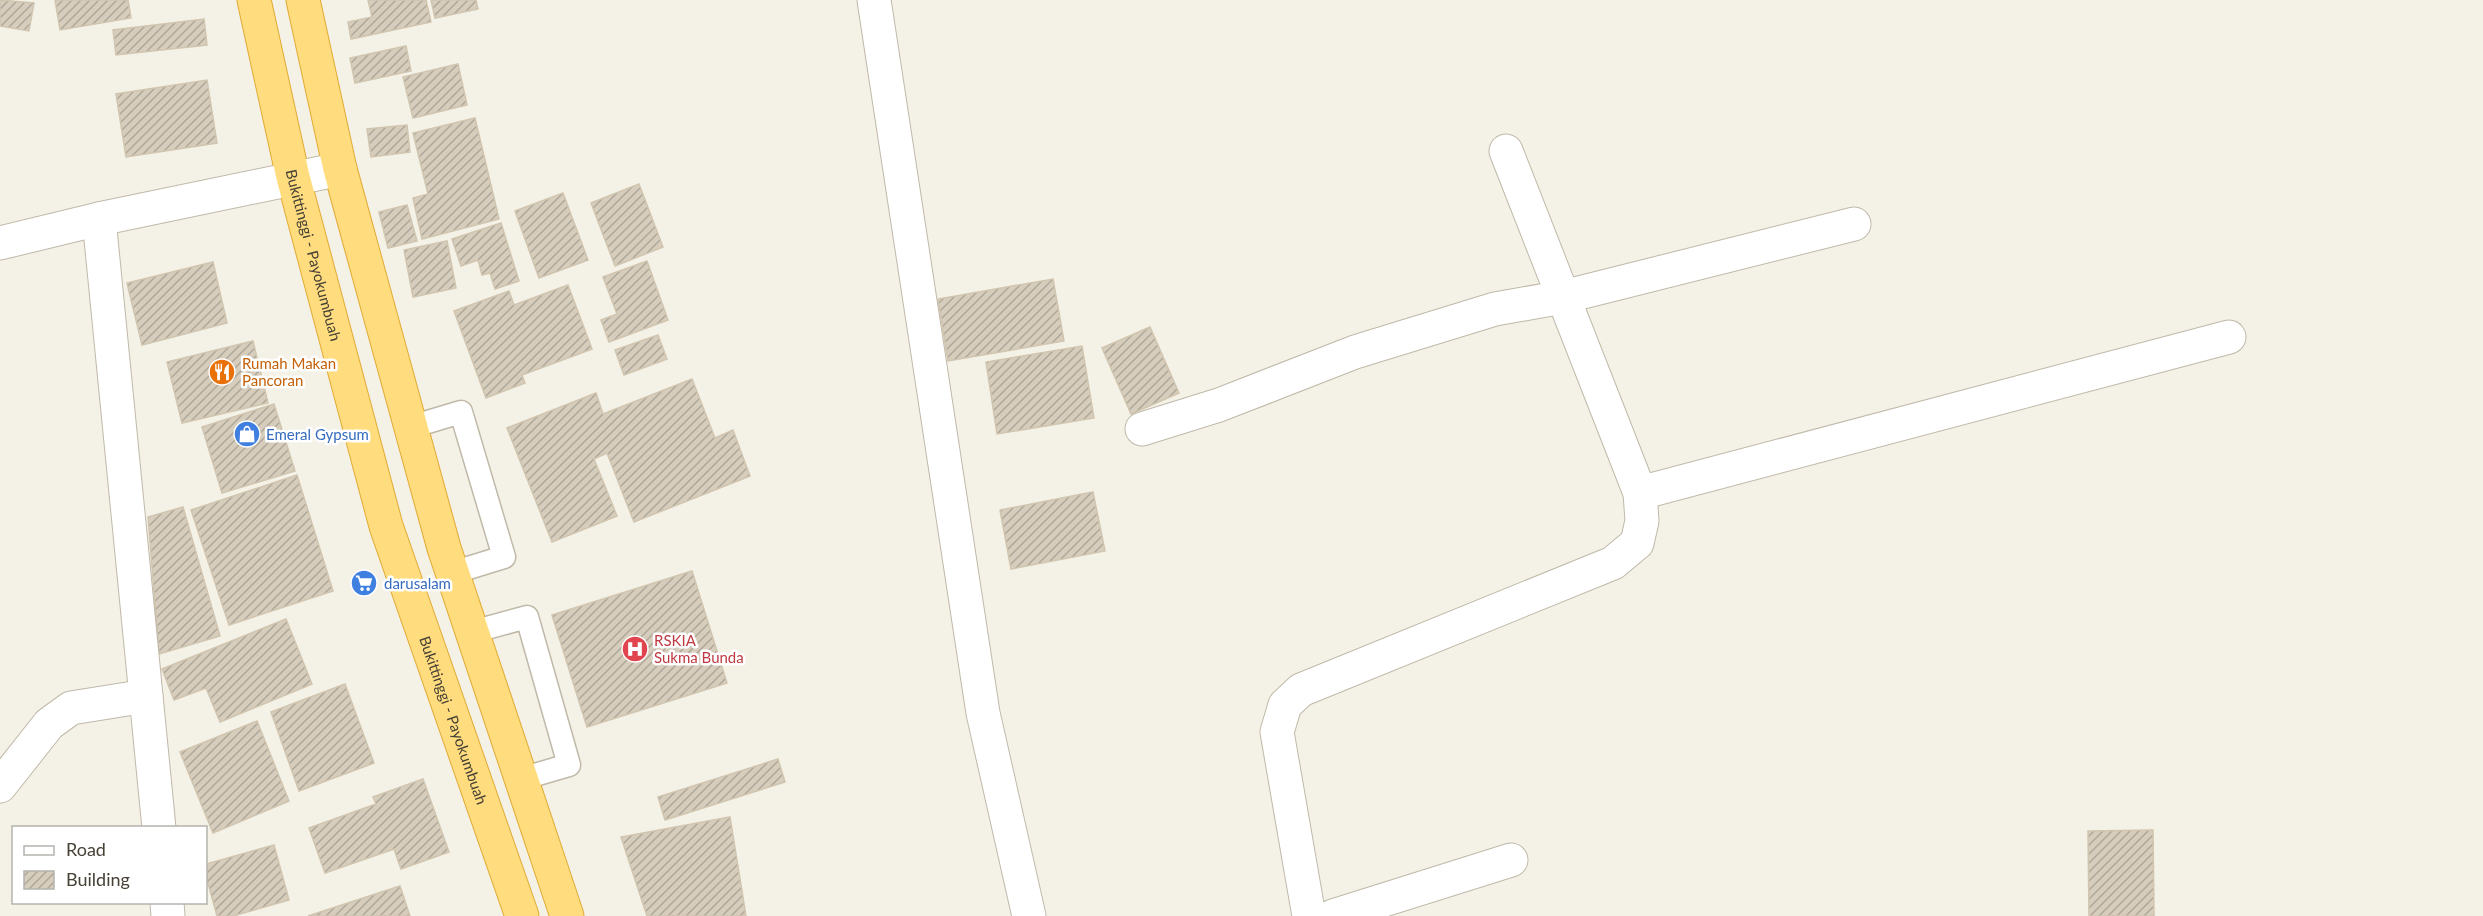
<svg xmlns="http://www.w3.org/2000/svg" width="2483" height="916" viewBox="0 0 2483 916" font-family="Lato,sans-serif">
<style>
.building{fill:url(#building-hatch);stroke:#d1c5af;stroke-width:1.5}
.lines{fill:none;stroke-linecap:round;stroke-linejoin:round}
.service-casing{stroke:#c0b9a9;stroke-width:25}
.minor-casing{stroke:#c0b9a9;stroke-width:35}
.tertiary-casing{stroke:#c0b9a9;stroke-width:35}
.trunk-casing{stroke:#e1aa34;stroke-width:35}
.service{stroke:#fff;stroke-width:22}
.minor{stroke:#fff;stroke-width:33}
.tertiary{stroke:#fff;stroke-width:33}
.trunk{stroke:#ffdd7e;stroke-width:33}
.labels{text-anchor:middle;dominant-baseline:central;stroke-width:5;stroke-linejoin:round;paint-order:stroke}
.street-label{font-size:15px;fill:#474136;stroke:#fff}
.food-label{font-size:15px;fill:#c56008;stroke:#fff;text-anchor:start}
.shop-label{font-size:15px;fill:#366cbe;stroke:#fff;text-anchor:start}
.health-label{font-size:15px;fill:#be3a42;stroke:#fff;text-anchor:start}
</style>
<defs>
<pattern id="building-hatch" width="6" height="6" patternUnits="userSpaceOnUse" patternTransform="scale(1.5)"><rect width="6" height="6" fill="#d6cdbc"/><path d="M-1 1l2-2M0 6l6-6M5 7l2-2" fill="none" stroke="#afa89a"/></pattern>
</defs>
<rect width="100%" height="100%" fill="#f4f1e7"/>
<g class="building">
<polygon points="0,0 34,3 29,31 0,26"/>
<polygon points="55,0 128,0 131,18 60,30"/>
<polygon points="368,0 426,0 431,22 351,39 348,22 372,17"/>
<polygon points="431,0 476,0 478,9 435,18"/>
<polygon points="204,19 207,45 116,55 113,30"/>
<polygon points="406,46 411,71 355,83 350,58"/>
<polygon points="458,64 467,105 413,118 403,77"/>
<polygon points="207,80 217,143 126,157 116,94"/>
<polygon points="475,118 499,219 422,239 413,198 428,194 413,133"/>
<polygon points="407,125 410,152 371,157 367,129"/>
<polygon points="639,184 663,247 615,266 591,203"/>
<polygon points="563,193 588,260 539,278 515,211"/>
<polygon points="407,205 417,241 388,248 379,212"/>
<polygon points="501,223 519,281 495,289 490,273 482,275 478,260 461,266 452,239"/>
<polygon points="447,241 456,288 413,297 404,250"/>
<polygon points="647,261 668,320 609,342 601,320 617,314 603,277"/>
<polygon points="213,262 227,323 142,345 127,283"/>
<polygon points="1053,279 1064,341 948,361 938,299"/>
<polygon points="568,285 592,349 522,375 525,383 486,398 454,311 509,291 514,305"/>
<polygon points="1150,327 1179,393 1131,414 1102,348"/>
<polygon points="658,335 667,359 624,375 615,350"/>
<polygon points="253,341 268,403 182,423 167,362"/>
<polygon points="1082,346 1094,418 997,434 986,362"/>
<polygon points="692,379 715,438 733,430 750,476 634,522 607,453 594,459 617,516 552,542 507,428 596,393 603,414"/>
<polygon points="274,404 295,471 222,493 202,427"/>
<polygon points="297,475 333,591 229,625 191,510"/>
<polygon points="1093,492 1105,551 1011,569 1000,510"/>
<polygon points="183,507 220,636 159,654 148,517"/>
<polygon points="692,571 727,683 587,727 552,615"/>
<polygon points="286,619 312,684 220,722 206,688 174,700 162,669"/>
<polygon points="345,684 374,763 299,791 271,712"/>
<polygon points="257,721 289,801 213,833 180,752"/>
<polygon points="778,759 785,782 665,820 658,797"/>
<polygon points="423,779 449,852 401,869 394,849 325,873 309,828 376,804 373,797"/>
<polygon points="730,817 746,916 647,916 621,837"/>
<polygon points="2153,830 2154,916 2089,916 2088,831"/>
<polygon points="274,845 289,900 233,916 217,916 206,876 206,864"/>
<polygon points="400,886 410,916 308,916"/>
</g>
<g class="lines">
<defs>
<g id="service">
<polyline points="411,427 461,412 504,557 452,573"/>
<polyline points="472,632 527,617 569,765 521,779"/>
</g>
<g id="minor">
<polyline points="874,0 983,713 1029,916"/>
<polyline points="99,219 159,828"/>
<polyline points="1142,429 1219,405 1355,352 1495,309 1563,297 1854,224"/>
<polyline points="1640,493 2229,337"/>
<polyline points="0,786 49,724 71,708 146,696"/>
<polyline points="167,902 168,916"/>
<polyline points="1309,916 1277,732 1285,705 1301,690 1613,563 1637,543 1642,521 1640,493 1506,151"/>
<polyline points="1333,916 1511,860"/>
</g>
<polyline id="tertiary" points="0,243 99,219 340,169"/>
<g id="trunk">
<path id="s1" d="M254,0L293,177L386,526L522,916"/>
<polyline points="303,0 340,169 444,548 567,916"/>
</g>
</defs>
<use href="#service" class="service-casing"/>
<use href="#minor" class="minor-casing"/>
<use href="#tertiary" class="tertiary-casing"/>
<use href="#trunk" class="trunk-casing"/>
<use href="#service" class="service"/>
<use href="#minor" class="minor"/>
<use href="#tertiary" class="tertiary"/>
<use href="#trunk" class="trunk"/>
</g>
<defs>
<symbol id="restaurant-disc" viewBox="-11 -11 22 22"><circle r="9.5" fill="#e8710a" stroke="#fff"/><path d="M-5-6h1v4h1v-4h1v4h1v-4h1v5L-1.5 .5V6h-2V.5L-5-1ZM5-6V6H3V1.5H1.5Q1.5-4 5-6Z" fill="#fff"/></symbol>
<symbol id="shop-disc" viewBox="-11 -11 22 22"><circle r="9.5" fill="#3f7fe0" stroke="#fff"/><path d="M-5-2.5h2.3a2.7 3.5 0 0 1 5.4 0H5L5.5 6h-11ZM-1.5-2.5h3a1.5 2.3 0 0 0-3 0Z" fill="#fff"/></symbol>
<symbol id="supermarket-disc" viewBox="-11 -11 22 22"><circle r="9.5" fill="#3f7fe0" stroke="#fff"/><path d="M-6-5.5h2.5l.6 2H6L4.5 2H-2.5L-4.4-4H-6ZM-1.5 3.2a1.3 1.3 0 1 0 .1 0ZM3 3.2a1.3 1.3 0 1 0 .1 0Z" fill="#fff"/></symbol>
<symbol id="hospital-disc" viewBox="-11 -11 22 22"><circle r="9.5" fill="#e0444e" stroke="#fff"/><path d="M-5-5h3v3.5h4V-5h3V5h-3V1.5h-4V5h-3Z" fill="#fff"/></symbol>
</defs>
<g fill-rule="evenodd">
<use href="#restaurant-disc" x="207" y="357" width="30" height="30"/>
<use href="#shop-disc" x="232" y="419" width="30" height="30"/>
<use href="#supermarket-disc" x="349" y="568" width="30" height="30"/>
<use href="#hospital-disc" x="620" y="634" width="30" height="30"/>
</g>
<g class="labels">
<g class="street-label">
<text stroke="none"><textPath href="#s1" startOffset="262">Bukittinggi - Payokumbuah</textPath></text>
<text stroke="none"><textPath href="#s1" startOffset="748">Bukittinggi - Payokumbuah</textPath></text>
</g>
<g class="food-label">
<text x="242" y="363">Rumah Makan<tspan x="242" dy="17">Pancoran</tspan></text>
</g>
<g class="shop-label">
<text x="266" y="434">Emeral Gypsum</text>
<text x="384" y="583">darusalam</text>
</g>
<g class="health-label">
<text x="654" y="640">RSKIA<tspan x="654" dy="17">Sukma Bunda</tspan></text>
</g>
</g>
<rect x="12" y="826" width="195" height="78" fill="#ffffff" stroke="#b5b3af" stroke-width="1.5"/>
<rect x="24" y="846" width="30" height="9" fill="#ffffff" stroke="#b5b3af" stroke-width="1.5"/>
<text x="66" y="856" font-size="18" fill="#474136">Road</text>
<rect x="24" y="871" width="30" height="18" fill="url(#building-hatch)" stroke="#b5b3af" stroke-width="1.5"/>
<text x="66" y="886" font-size="18" fill="#474136">Building</text>
</svg>
